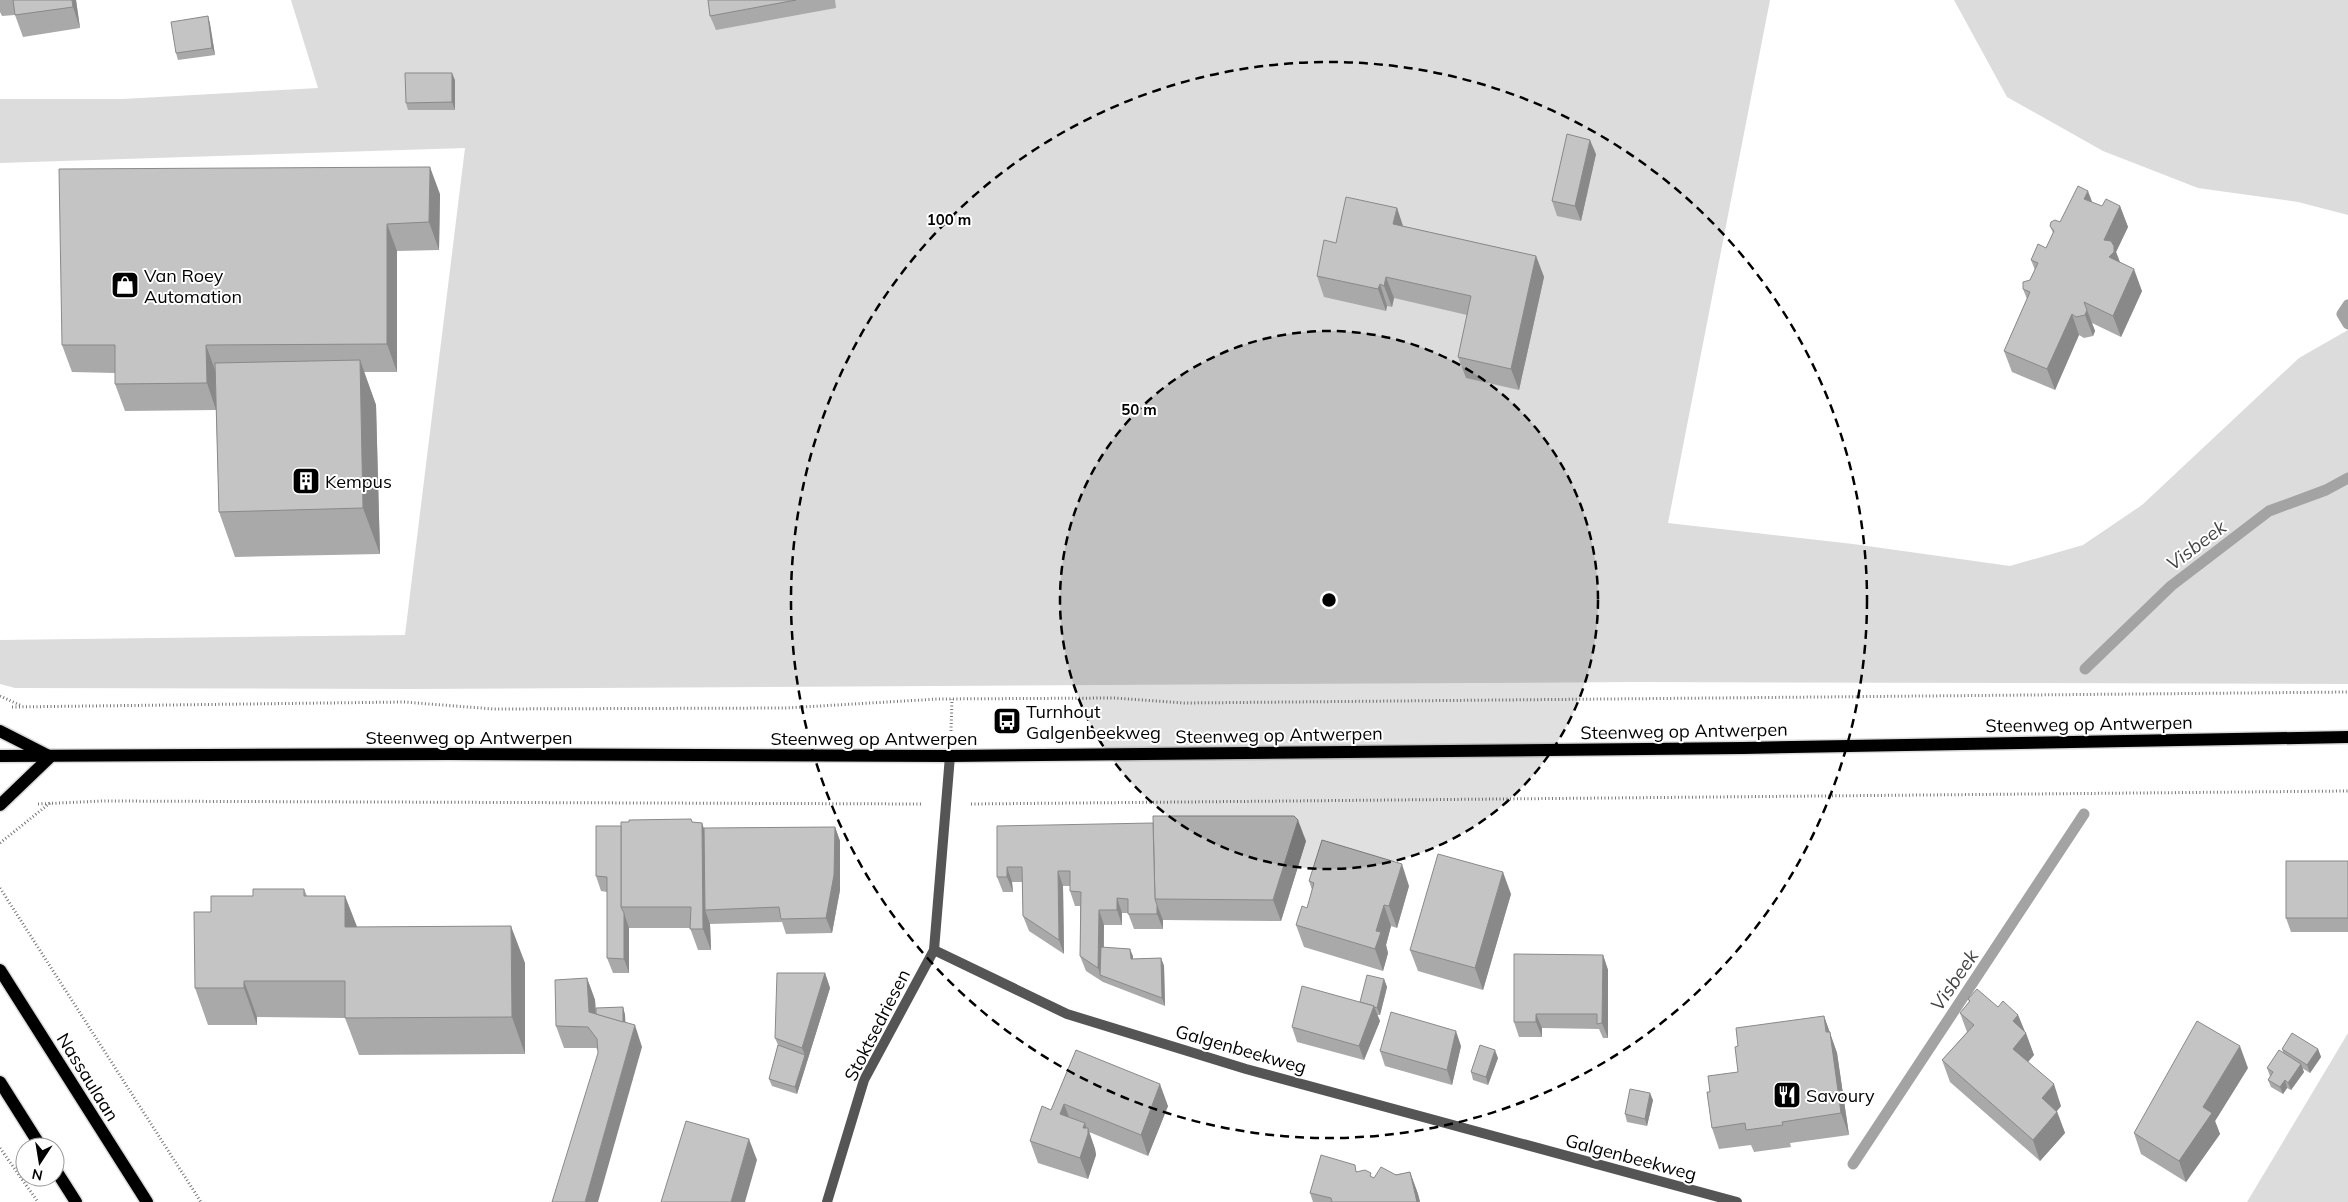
<svg xmlns="http://www.w3.org/2000/svg" width="2348" height="1202" viewBox="0 0 2348 1202" font-family="Mulish,sans-serif">
<style>
.green{fill:#dcdcdc}
.lines{fill:none;stroke-linecap:round;stroke-linejoin:round}
.stream{stroke:#a3a3a3;stroke-width:11}
.primary-casing{stroke:#dbdbdb;stroke-width:15}
.path{stroke:#777;stroke-width:3;stroke-dasharray:1 2.5;stroke-linecap:butt}
.street{stroke:#555;stroke-width:10}
.primary{stroke:#000;stroke-width:12}
.wall{fill:#a9a9a9}
.shaded-wall{fill:#898989}
.building{fill:#c4c4c4;stroke:#898989}
.ring{fill:none;stroke:#000;stroke-width:2.5;stroke-dasharray:9 6}
.labels{text-anchor:middle;dominant-baseline:central;stroke-width:4;stroke-linejoin:round;paint-order:stroke}
.poi-label{font-size:18px;fill:#000;stroke:#fff;text-anchor:start}
.street-label{font-size:18px;fill:#000;stroke:#fff}
.water-label{font-size:19px;font-style:italic;fill:#444;stroke:#fff}
.centre{fill:#000;stroke:#fff;stroke-width:2.5}
.ring-label{font-size:15px;text-anchor:middle;font-weight:bold;fill:#000;stroke:#fff;stroke-width:4;stroke-linejoin:round;paint-order:stroke}
</style>
<rect width="100%" height="100%" fill="#fff"/>
<g class="green">
<polygon points="291,0 1770,0 1668,523 1853,544 2010,566 2083,545 2142,505 2299,358 2348,330 2348,684 1637,682 410,689 15,688 0,684 0,640 405,635 465,148 0,163 0,99 123,99 318,88"/>
<polygon points="1954,0 2348,0 2348,215 2298,202 2198,188 2103,151 2007,97"/>
<polygon points="2348,1033 2348,1202 2247,1202"/>
</g>
<g class="lines">
<g class="stream">
<polyline points="2348,305 2342,314 2348,324"/>
<polyline points="2085,669 2171,586 2269,511 2326,490 2348,478"/>
<polyline points="1853,1164 2084,814"/>
</g>
<defs>
<g id="primary">
<polyline points="0,731 47,755"/>
<polyline points="0,756 448,754 950,756 1743,748 2348,737"/>
<polyline points="0,805 50,757"/>
<polyline points="0,970 147,1202"/>
<polyline points="0,1082 41,1147"/>
<polyline points="55,1169 76,1202"/>
</g>
</defs>
<use href="#primary" class="primary-casing"/>
<g class="path">
<polyline points="0,696 22,706"/>
<polyline points="12,707 404,702 493,709 786,708 938,699 1115,698 1184,703 2348,692"/>
<polyline points="951,731 952,699"/>
<polyline points="38,804 103,801 922,804"/>
<polyline points="971,804 2348,791"/>
<polyline points="0,843 50,803"/>
<polyline points="0,888 201,1202"/>
<polyline points="0,1148 38,1202"/>
</g>
<g class="street">
<polyline points="934,950 1067,1014 1246,1069 1737,1202"/>
<polyline points="827,1202 864,1080 934,950 950,756"/>
</g>
<use href="#primary" class="primary"/>
</g>
<g class="wall">
<polygon points="0,0 76,0 80,28 23,37 15,15 2,16 0,12"/>
<polygon points="708,0 835,0 836,8 716,30 710,16"/>
<polygon points="208,16 210,24 215,55 178,60 176,53"/>
<polygon points="455,80 455,110 408,110 406,103"/>
<polygon points="1596,154 1581,221 1557,216 1552,201"/>
<polygon points="440,194 439,250 397,251 397,372 364,372 376,405 380,554 235,557 219,512 216,410 125,411 115,384 115,373 72,372 62,345"/>
<polygon points="2092,203 2102,206 2120,206 2128,227 2116,252 2120,262 2142,291 2121,337 2092,323 2095,331 2093,336 2084,338 2079,335 2055,390 2012,372 2004,351 2027,299 2023,289 2030,280 2035,270 2031,260 2046,248 2053,233 2050,226 2060,222"/>
<polygon points="1397,208 1403,226 1536,256 1544,277 1519,390 1466,378 1458,357 1467,315 1394,298 1392,307 1387,306 1386,311 1324,297 1317,276 1336,243"/>
<polygon points="691,819 692,822 702,823 704,829 835,827 840,841 840,890 832,933 786,934 782,922 710,924 711,950 698,950 690,928 629,928 629,973 613,973 607,958 607,892 601,891 596,876 621,826"/>
<polygon points="997,826 1306,841 1281,921 1163,920 1163,929 1134,929 1128,913 1122,913 1122,925 1104,925 1104,948 1130,949 1133,959 1161,958 1164,966 1165,1006 1103,982 1086,971 1080,956 1080,906 1075,906 1070,891 1070,886 1063,886 1064,954 1029,931 1023,916 1022,882 1012,882 1013,892 1003,892 997,877"/>
<polygon points="2348,861 2348,932 2291,932 2286,918"/>
<polygon points="1309,881 1409,886 1397,928 1391,926 1386,945 1388,953 1383,971 1304,947 1296,925 1307,908 1312,890"/>
<polygon points="304,889 307,896 345,896 357,927 525,963 525,1054 359,1055 345,1018 257,1017 257,1025 208,1025 195,988 211,912 253,896"/>
<polygon points="1511,894 1483,990 1418,971 1410,950"/>
<polygon points="1603,955 1608,970 1608,1038 1603,1038 1599,1029 1542,1028 1542,1037 1519,1037 1514,1022"/>
<polygon points="825,973 830,988 797,1094 772,1086 769,1079 778,1045 775,1038"/>
<polygon points="587,978 595,1000 596,1014 623,1007 625,1015 625,1023 642,1047 598,1053 598,1050 596,1048 564,1048 556,1026"/>
<polygon points="1384,979 1387,987 1380,1015 1377,1015 1380,1021 1364,1060 1297,1042 1292,1027 1360,1002"/>
<polygon points="1968,999 1998,1007 2018,1015 2034,1055 2028,1062 2061,1106 2057,1111 2065,1133 2040,1161 1950,1082 1942,1060 1967,1032 1960,1013 1969,1002"/>
<polygon points="1824,1016 1837,1053 1849,1135 1790,1143 1791,1147 1754,1152 1751,1145 1719,1149 1712,1128 1710,1092 1738,1072 1738,1046"/>
<polygon points="1461,1046 1452,1085 1385,1066 1380,1051"/>
<polygon points="2282,1049 2318,1049 2321,1057 2310,1073 2302,1068 2304,1072 2291,1090 2287,1088 2283,1094 2271,1087 2268,1080 2270,1076 2267,1068 2283,1052"/>
<polygon points="1076,1050 1168,1106 1148,1156 1089,1132 1095,1149 1096,1155 1088,1179 1038,1163 1030,1141 1051,1110"/>
<polygon points="1498,1058 1488,1085 1473,1080 1471,1072"/>
<polygon points="2248,1068 2215,1121 2220,1134 2186,1182 2141,1154 2134,1133"/>
<polygon points="1653,1100 1647,1126 1627,1122 1625,1114"/>
<polygon points="1357,1172 1374,1178 1410,1172 1418,1194 1420,1202 1313,1202 1310,1193"/>
</g>
<g class="shaded-wall">
<polygon points="72,0 76,0 80,28 73,7"/>
<polygon points="208,16 210,24 215,55 212,48"/>
<polygon points="452,73 455,80 455,110 452,102"/>
<polygon points="1590,140 1596,154 1581,221 1575,206"/>
<polygon points="430,167 440,194 439,250 429,222"/>
<polygon points="2088,191 2096,212 2084,199"/>
<polygon points="2120,206 2128,227 2116,252 2122,268 2109,257 2104,240"/>
<polygon points="1397,208 1404,229 1393,224"/>
<polygon points="387,224 397,251 397,372 387,344"/>
<polygon points="1536,256 1544,277 1519,390 1511,369"/>
<polygon points="2134,269 2142,291 2121,337 2113,316"/>
<polygon points="1386,277 1394,298 1392,307 1384,286"/>
<polygon points="1380,284 1387,306 1386,311 1378,289"/>
<polygon points="2087,310 2095,331 2093,336 2085,315"/>
<polygon points="2072,314 2079,335 2055,390 2047,369"/>
<polygon points="206,345 216,373 216,410 207,383"/>
<polygon points="360,360 376,405 380,554 363,508"/>
<polygon points="1298,820 1306,841 1281,921 1273,900"/>
<polygon points="702,823 709,844 705,910 710,924 711,950 703,929"/>
<polygon points="835,827 840,841 840,890 832,933 826,918"/>
<polygon points="1402,864 1409,886 1397,928 1389,906"/>
<polygon points="1007,867 1012,882 1013,892 1007,877"/>
<polygon points="1058,871 1063,886 1064,954 1059,940"/>
<polygon points="1503,872 1511,894 1483,990 1475,968"/>
<polygon points="345,896 359,932 345,927"/>
<polygon points="1117,898 1122,913 1122,925 1117,910"/>
<polygon points="1157,905 1163,920 1163,929 1157,914"/>
<polygon points="1384,905 1391,926 1386,945 1388,953 1383,971 1375,949 1376,931"/>
<polygon points="1099,910 1104,925 1103,976 1100,975 1103,982 1098,968"/>
<polygon points="624,913 629,928 629,973 624,959"/>
<polygon points="511,926 525,963 525,1054 512,1017"/>
<polygon points="1130,949 1133,956 1133,966 1131,959"/>
<polygon points="1603,955 1608,970 1608,1038 1602,1023"/>
<polygon points="1161,958 1164,966 1165,1006 1162,998"/>
<polygon points="825,973 830,988 797,1094 795,1087 805,1055 802,1048"/>
<polygon points="587,978 595,1000 597,1033 589,1012"/>
<polygon points="1384,979 1387,987 1380,1015 1377,1008"/>
<polygon points="244,981 257,1017 257,1025 244,988"/>
<polygon points="1374,1006 1380,1021 1364,1060 1359,1046"/>
<polygon points="623,1007 625,1015 626,1031 623,1023"/>
<polygon points="1536,1014 1542,1028 1542,1037 1536,1022"/>
<polygon points="2018,1015 2026,1034 2026,1033 2034,1055 2021,1070 2013,1049 2013,1021"/>
<polygon points="1824,1016 1837,1053 1849,1135 1841,1113"/>
<polygon points="635,1025 642,1047 598,1202 585,1202"/>
<polygon points="1456,1031 1461,1046 1452,1085 1447,1070"/>
<polygon points="2240,1046 2248,1068 2215,1121 2220,1134 2186,1182 2179,1161 2203,1107"/>
<polygon points="2318,1049 2321,1057 2310,1073 2307,1065"/>
<polygon points="1495,1050 1498,1058 1488,1085 1486,1077"/>
<polygon points="2301,1064 2304,1072 2291,1090 2288,1083"/>
<polygon points="2285,1080 2287,1088 2283,1094 2280,1087"/>
<polygon points="1160,1084 1168,1106 1148,1156 1141,1135"/>
<polygon points="2054,1084 2061,1106 2050,1119 2042,1098"/>
<polygon points="1650,1093 1653,1100 1647,1126 1645,1119"/>
<polygon points="1064,1104 1072,1125 1060,1114"/>
<polygon points="2057,1112 2065,1133 2040,1161 2033,1140"/>
<polygon points="1085,1123 1088,1134 1088,1128 1095,1149 1096,1155 1088,1179 1080,1158 1083,1128"/>
<polygon points="749,1139 757,1160 745,1202 731,1202"/>
<polygon points="1410,1172 1418,1194 1420,1202 1417,1202"/>
</g>
<g class="building">
<polygon points="13,0 72,0 73,7 15,15"/>
<polygon points="708,0 796,0 710,16"/>
<polygon points="208,16 212,48 176,53 171,22"/>
<polygon points="405,73 452,73 452,102 406,103"/>
<polygon points="1567,134 1590,140 1575,206 1552,201"/>
<polygon points="430,167 429,222 387,224 387,344 206,345 207,383 115,384 115,345 62,345 59,169"/>
<polygon points="2078,186 2088,191 2084,199 2102,206 2106,199 2120,206 2104,240 2111,241 2114,246 2114,252 2109,257 2134,269 2113,316 2084,302 2087,310 2085,315 2076,317 2072,314 2047,369 2004,351 2030,292 2023,289 2023,282 2030,280 2038,263 2031,260 2038,244 2046,248 2054,231 2050,226 2051,222 2055,220 2060,222"/>
<polygon points="1346,197 1397,208 1393,224 1536,256 1511,369 1458,357 1471,296 1386,277 1384,286 1380,284 1378,289 1317,276 1324,240 1336,243"/>
<polygon points="360,360 363,508 219,512 215,363"/>
<polygon points="1153,816 1294,816 1298,820 1273,900 1155,899"/>
<polygon points="691,819 692,822 702,823 703,929 690,929 691,907 621,907 621,822 629,822 629,820"/>
<polygon points="1153,823 1155,899 1157,905 1157,914 1128,914 1128,899 1117,898 1117,910 1099,910 1098,968 1080,956 1081,892 1070,891 1070,871 1058,871 1059,940 1023,916 1022,867 1007,867 1007,877 997,877 997,826"/>
<polygon points="596,826 621,826 621,907 624,913 624,959 607,958 607,877 596,876"/>
<polygon points="835,827 834,875 826,918 781,919 779,907 705,910 704,828"/>
<polygon points="1322,840 1402,864 1389,906 1384,905 1376,931 1381,932 1375,949 1296,925 1302,906 1307,908 1314,883 1309,881"/>
<polygon points="1438,854 1503,872 1475,968 1410,950"/>
<rect x="2286" y="861" width="62" height="57"/>
<polygon points="253,889 304,889 304,896 345,896 345,927 511,926 512,1017 345,1018 345,981 244,981 244,988 195,988 194,912 211,912 211,896 253,896"/>
<polygon points="1101,947 1130,949 1131,959 1161,958 1162,998 1100,975"/>
<polygon points="1514,954 1603,955 1602,1023 1597,1024 1597,1014 1536,1014 1536,1022 1514,1022"/>
<polygon points="777,973 825,973 802,1048 775,1038"/>
<polygon points="1367,975 1384,979 1377,1008 1374,1007 1374,1006 1360,1002"/>
<polygon points="587,978 589,1012 635,1025 585,1202 552,1202 598,1053 597,1039 588,1027 556,1026 555,980"/>
<polygon points="1302,986 1374,1006 1359,1046 1292,1027"/>
<polygon points="1977,989 1998,1007 2003,1001 2018,1015 2013,1021 2026,1033 2013,1049 2054,1084 2042,1098 2057,1112 2033,1140 1942,1060 1974,1025 1960,1013 1970,1001 1968,999"/>
<polygon points="623,1007 623,1022 596,1014 596,1008"/>
<polygon points="1391,1012 1456,1031 1447,1070 1380,1051"/>
<polygon points="1824,1016 1826,1032 1830,1032 1841,1113 1782,1122 1783,1125 1746,1130 1745,1123 1712,1128 1707,1092 1710,1092 1708,1076 1738,1072 1735,1047 1738,1046 1736,1028"/>
<polygon points="2197,1021 2240,1046 2203,1107 2212,1113 2179,1161 2134,1133"/>
<polygon points="2292,1033 2318,1049 2307,1065 2282,1049"/>
<polygon points="778,1045 805,1055 795,1087 769,1079"/>
<polygon points="1480,1045 1495,1050 1486,1077 1471,1072"/>
<polygon points="1076,1050 1160,1084 1141,1135 1064,1104 1060,1114 1085,1123 1083,1128 1088,1128 1088,1134 1080,1158 1030,1141 1042,1106 1051,1110"/>
<polygon points="2279,1050 2301,1064 2288,1083 2285,1080 2280,1087 2268,1080 2273,1072 2267,1068"/>
<polygon points="1630,1089 1650,1093 1645,1119 1625,1114"/>
<polygon points="686,1121 749,1139 731,1202 661,1202"/>
<polygon points="1321,1155 1355,1165 1356,1172 1365,1170 1371,1173 1370,1176 1374,1178 1381,1167 1396,1175 1410,1172 1417,1202 1332,1202 1331,1198 1310,1193"/>
</g>
<circle cx="1329" cy="600" r="269" fill="#000" fill-opacity=".12"/>
<g class="ring">
<circle cx="1329" cy="600" r="269"/>
<circle cx="1329" cy="600" r="538"/>
</g>
<defs>
<symbol id="shop-square" viewBox="-11 -11 22 22"><rect x="-9" y="-9" width="18" height="18" rx="4" fill="#000" stroke="#fff"/><path d="M-5-2.5h2.3a2.7 3.5 0 0 1 5.4 0H5L5.5 6h-11ZM-1.5-2.5h3a1.5 2.3 0 0 0-3 0Z" fill="#fff"/></symbol>
<symbol id="building-square" viewBox="-11 -11 22 22"><rect x="-9" y="-9" width="18" height="18" rx="4" fill="#000" stroke="#fff"/><path d="M-4-6H4V6H1V3H-1V6H-4ZM-2.5-4.3h1.7v1.8h-1.7ZM.8-4.3h1.7v1.8H.8ZM-2.5-1h1.7V.8h-1.7ZM.8-1h1.7V.8H.8Z" fill="#fff"/></symbol>
<symbol id="bus-square" viewBox="-11 -11 22 22"><rect x="-9" y="-9" width="18" height="18" rx="4" fill="#000" stroke="#fff"/><path d="M-5-6H5V4H4V6H2V4H-2V6H-4V4H-5ZM-3.5-4V0h7V-4ZM-3.5 1.2v1.5H-2V1.2ZM2 1.2v1.5H3.5V1.2Z" fill="#fff"/></symbol>
<symbol id="restaurant-square" viewBox="-11 -11 22 22"><rect x="-9" y="-9" width="18" height="18" rx="4" fill="#000" stroke="#fff"/><path d="M-5-6h1v4h1v-4h1v4h1v-4h1v5L-1.5 .5V6h-2V.5L-5-1ZM5-6V6H3V1.5H1.5Q1.5-4 5-6Z" fill="#fff"/></symbol>
</defs>
<g fill-rule="evenodd">
<use href="#shop-square" x="109" y="269" width="32" height="32"/>
<use href="#building-square" x="290" y="465" width="32" height="32"/>
<use href="#bus-square" x="991" y="705" width="32" height="32"/>
<use href="#restaurant-square" x="1771" y="1079" width="32" height="32"/>
</g>
<g class="labels">
<g class="poi-label">
<text x="144" y="275">Van Roey<tspan x="144" dy="21">Automation</tspan></text>
<text x="325" y="481">Kempus</text>
<text x="1026" y="711">Turnhout<tspan x="1026" dy="21">Galgenbeekweg</tspan></text>
<text x="1806" y="1095">Savoury</text>
</g>
<g class="street-label">
<text transform="translate(2089 724) rotate(-1)">Steenweg op Antwerpen</text>
<text transform="translate(1684 731) rotate(-1)">Steenweg op Antwerpen</text>
<text transform="translate(1279 735) rotate(-1)">Steenweg op Antwerpen</text>
<text x="469" y="737">Steenweg op Antwerpen</text>
<text x="874" y="738">Steenweg op Antwerpen</text>
<text transform="translate(877 1025) rotate(-63)">Stoktsedriesen</text>
<text transform="translate(1241 1049) rotate(16)">Galgenbeekweg</text>
<text transform="translate(88 1077) rotate(58)">Nassaulaan</text>
<text transform="translate(1631 1157) rotate(15)">Galgenbeekweg</text>
</g>
<g class="water-label">
<text transform="translate(2196 545) rotate(-37)">Visbeek</text>
<text transform="translate(1954 980) rotate(-56)">Visbeek</text>
</g>
</g>
<circle cx="1329" cy="600" r="8" class="centre"/>
<g class="ring-label">
<text x="949" y="225">100 m</text>
<text x="1139" y="415">50 m</text>
</g>
<g transform="translate(40 1162) rotate(192)"><circle r="24" fill="#ffffff" stroke="#999999"/>
<path d="M0-4L9 19L0 12L-9 19Z" fill="#000000"/>
<text y="-8" font-size="14" font-weight="bold" text-anchor="middle" fill="#000000">N</text>
</g>
</svg>
